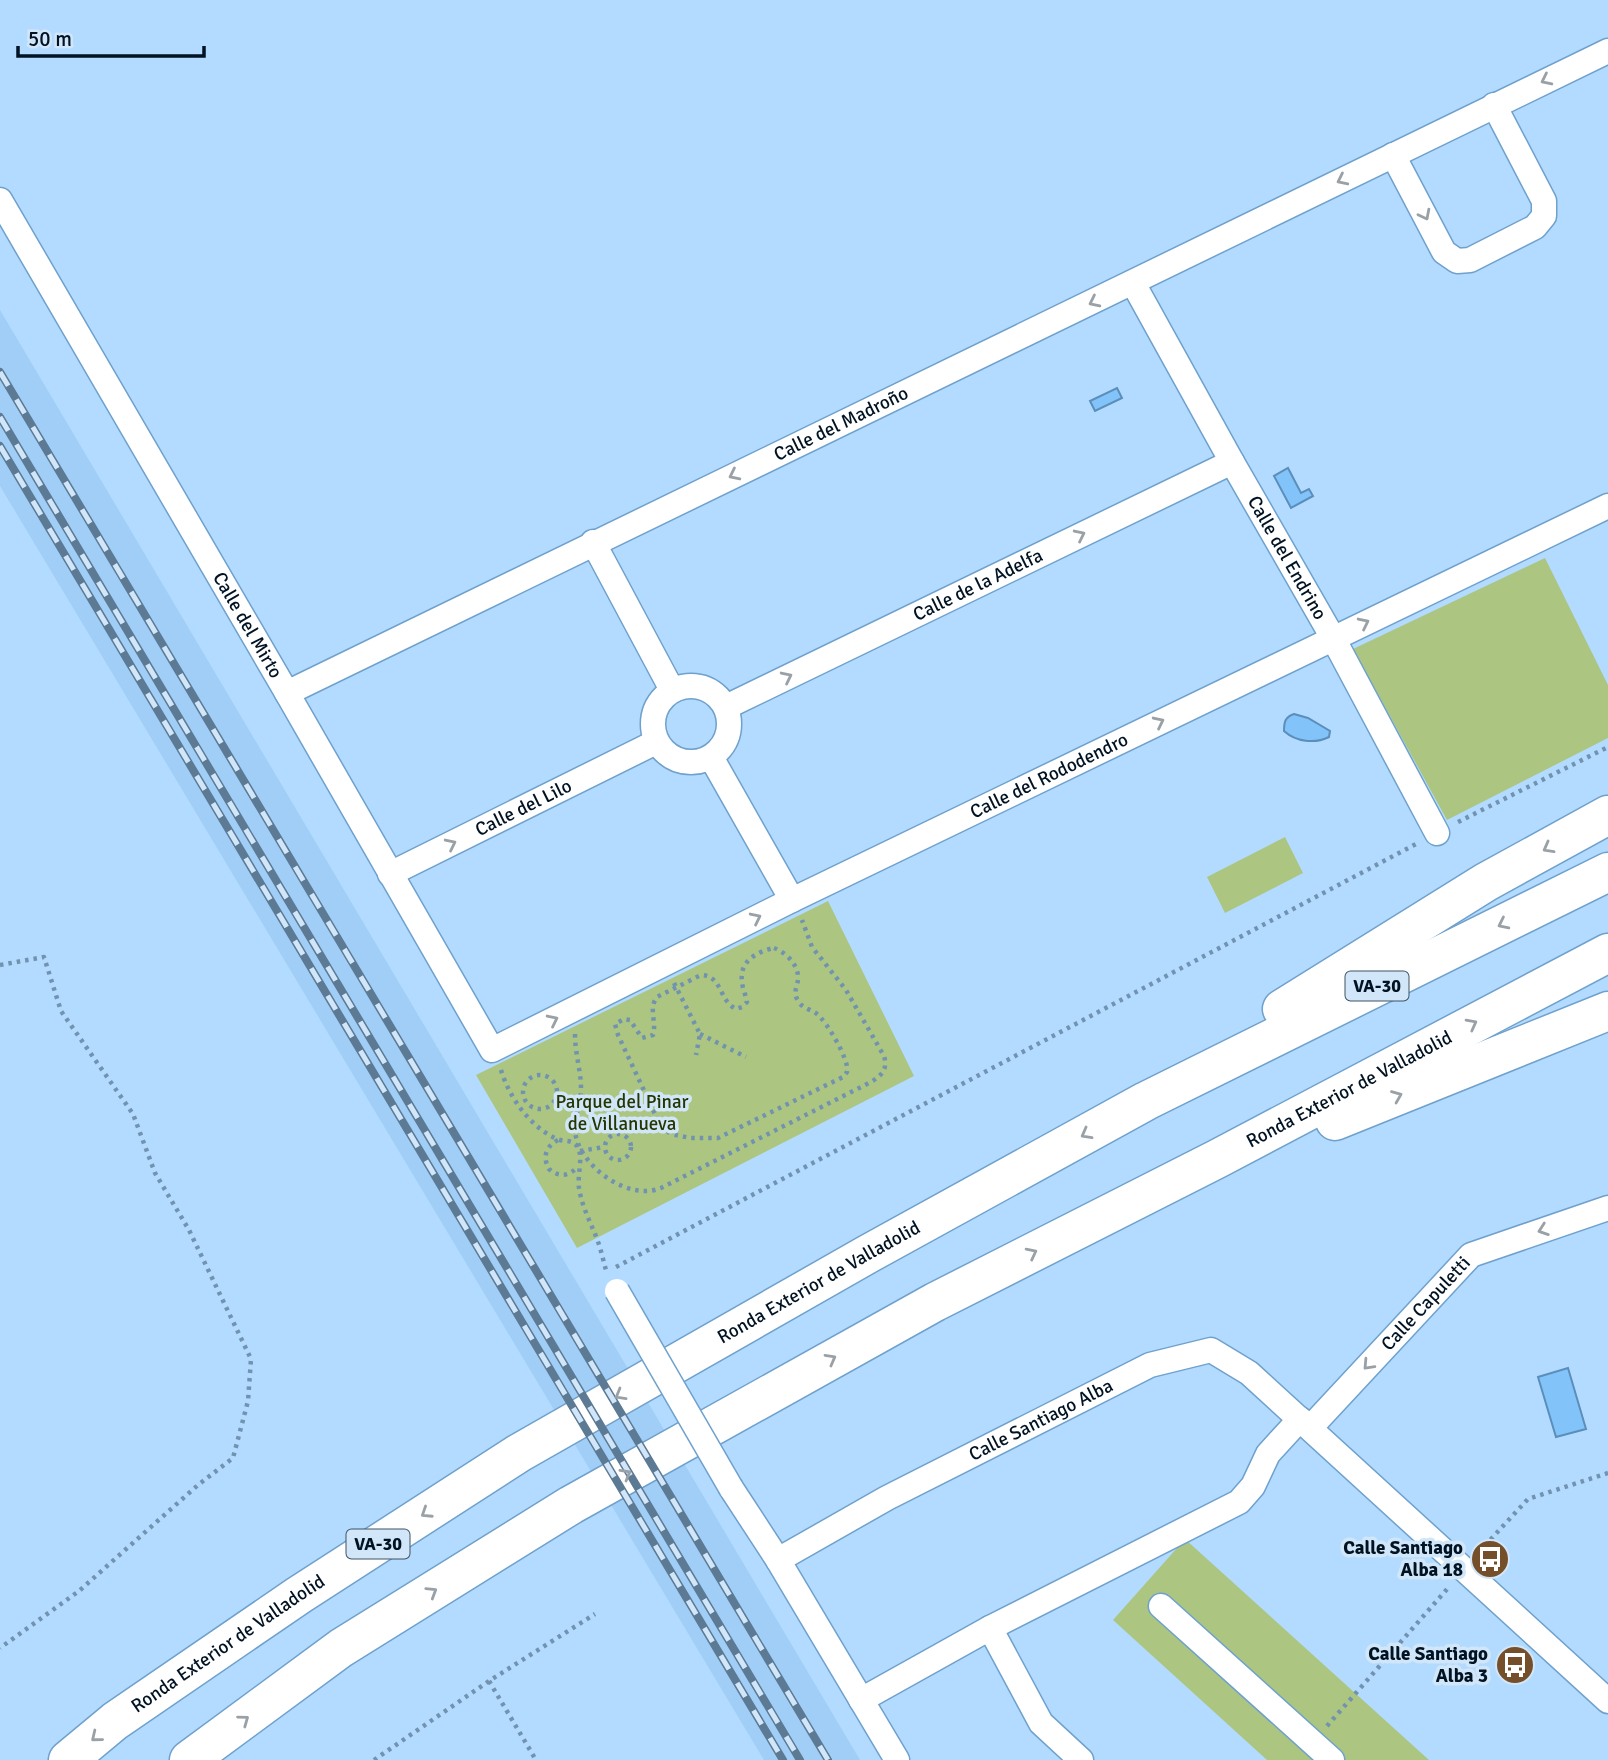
<svg xmlns="http://www.w3.org/2000/svg" width="1608" height="1760" viewBox="0 0 1608 1760" font-family="Signika,sans-serif">
<style>
.built{fill:#a1cef6}
.green{fill:#acc681}
.water{fill:#82c3fa;stroke:#5b8eba;stroke-width:2}
.lines{fill:none;stroke-linecap:round;stroke-linejoin:round}
.street-casing{stroke:#6fa1cc;stroke-width:27}
.highway-casing{stroke:#6fa1cc;stroke-width:41}
.path{stroke:#7293af;stroke-width:4.5;stroke-dasharray:3.5 5;stroke-linecap:butt}
.street{stroke:#fff;stroke-width:24}
.highway{stroke:#fff;stroke-width:38}
.rail-casing{stroke:#5c7a94;stroke-width:8}
.rail{stroke:#d1e6f8;stroke-width:5;stroke-dasharray:16;stroke-linecap:butt}
.street-bridge-casing{stroke:#6fa1cc;stroke-width:27;stroke-linecap:butt}
.street-bridge{stroke:#fff;stroke-width:24}
.oneway{stroke:#99a1a7}
.labels{text-anchor:middle;dominant-baseline:central;stroke-width:7;stroke-linejoin:round;paint-order:stroke}
.shield{fill:#d1e6f8;stroke:#3f5263;stroke-width:2}
.shield-label{font-size:18px;font-weight:bold;fill:#011323}
.street-label{font-size:19px;fill:#011323;stroke:#d1e6f8}
.park-label{font-size:19px;fill:#263600;stroke:#d1e6f8}
.poi-label{font-size:19px;font-weight:bold;fill:#011323;stroke:#d1e6f8;text-anchor:end}
</style>
<rect width="100%" height="100%" fill="#b2dbff"/>
<polygon class="built" points="0,310 860,1760 764,1760 0,486"/>
<g class="green">
<polygon points="1545,558 1608,685 1608,738 1447,820 1353,649"/>
<polygon points="1285,837 1303,873 1225,913 1207,877"/>
<polygon points="828,901 914,1076 577,1248 476,1075"/>
<polygon points="1185,1539 1429,1760 1267,1760 1113,1620"/>
</g>
<g class="water">
<polygon points="1117,388 1122,398 1095,411 1090,401"/>
<polygon points="1288,468 1301,493 1309,489 1313,496 1291,508 1274,476"/>
<path d="M1294,714L1308,718L1330,731L1329,737C1315,744 1296,742 1284,731C1284,722 1285,717 1294,714Z"/>
<polygon points="1568,1368 1586,1429 1556,1437 1538,1377"/>
</g>
<g class="lines">
<defs>
<g id="street">
<polyline points="1393,155 1444,252 1457,261 1470,260 1535,227 1544,216 1544,201 1494,105"/>
<path id="s1" d="M0,200L287,693L492,1050L792,900L1608,506"/>
<path id="s2" d="M1133,283L1232,462L1333,638L1437,833"/>
<polyline points="593,542 672,690"/>
<circle cx="691" cy="724" r="38"/>
<path id="s3" d="M287,693L1608,51"/>
<path id="s4" d="M726,707L1232,462"/>
<polyline points="711,757 792,900"/>
<path id="s5" d="M390,874L656,742"/>
<path id="s6" d="M1310,1428L1471,1255L1608,1208"/>
<polyline points="731,1488 778,1560 897,1760"/>
<path id="s7" d="M778,1560L887,1498L1150,1365L1211,1350L1249,1373L1608,1701"/>
<polyline points="1161,1606 1332,1760"/>
<polyline points="990,1628 1041,1723 1081,1760"/>
<polyline points="861,1700 990,1628 1239,1502 1253,1486 1268,1454 1300,1419"/>
</g>
<g id="highway">
<polyline points="1282,1009 1486,882 1608,815"/>
<polyline points="1335,1121 1608,1011"/>
<path id="s8" d="M68,1760L115,1721L299,1595L519,1453L868,1254L1146,1101L1608,872"/>
<path id="s9" d="M189,1760L341,1648L571,1505L935,1302L1217,1159L1608,953"/>
</g>
</defs>
<use href="#street" class="street-casing"/>
<use href="#highway" class="highway-casing"/>
<g class="path">
<polyline points="1458,822 1608,747"/>
<path d="M774,948C785,952 797,963 798,976C799,986 791,992 799,1002C803,1009 811,1009 817,1014C827,1022 850,1061 847,1072L843,1077L718,1138H691L670,1134L655,1114L618,1035L615,1024L624,1019L630,1020L642,1038L653,1035C657,1022 648,1009 657,997L701,975C723,976 718,1000 736,1009L742,1007L747,1002C746,995 742,988 742,981C739,961 758,951 774,948Z"/>
<polyline points="0,965 44,957 61,1011 133,1114 155,1173 189,1230 251,1359 248,1401 233,1458 198,1485 79,1591 0,1648"/>
<polyline points="674,983 700,1034 696,1055"/>
<path d="M575,1034C575,1054 581,1071 581,1088C581,1105 572,1120 576,1137C584,1169 629,1201 661,1188L871,1082C882,1075 888,1069 884,1056L846,990L812,947L802,920"/>
<polyline points="700,1034 746,1057"/>
<path d="M501,1070C509,1097 530,1127 557,1139C564,1142 571,1139 577,1146C584,1155 577,1176 579,1188C582,1207 590,1221 597,1239C601,1249 603,1260 606,1270"/>
<circle cx="540" cy="1092" r="17"/>
<circle cx="618" cy="1147" r="13"/>
<path d="M558,1140C546,1146 542,1157 549,1169C558,1177 569,1177 577,1167"/>
<polyline points="580,1151 604,1147"/>
<polyline points="616,1267 1416,844"/>
<polyline points="1479,1552 1528,1499 1608,1473"/>
<polyline points="489,1681 536,1760"/>
<polyline points="1327,1726 1448,1588"/>
<polyline points="374,1760 489,1681 595,1614"/>
</g>
<use href="#street" class="street"/>
<use href="#highway" class="highway"/>
<defs>
<g id="rail">
<polyline points="0,372 828,1760"/>
<polyline points="0,417 800,1760"/>
<polyline points="0,446 783,1760"/>
</g>
</defs>
<use href="#rail" class="rail-casing"/>
<use href="#rail" class="rail"/>
<defs>
<polyline id="street-bridge" points="617,1291 731,1488"/>
</defs>
<use href="#street-bridge" class="street-bridge-casing"/>
<use href="#street-bridge" class="street-bridge"/>
</g>
<defs><path id="oneway-chevron" d="M-2-3.5L2.5 0L-2 3.5" fill="none" stroke-width="1.6" stroke-linecap="round" stroke-linejoin="round" transform="scale(1.75)"/></defs>
<g class="oneway">
<use href="#oneway-chevron" transform="translate(1546 80) rotate(154)"/>
<use href="#oneway-chevron" transform="translate(1342 180) rotate(154)"/>
<use href="#oneway-chevron" transform="translate(1425 215) rotate(63)"/>
<use href="#oneway-chevron" transform="translate(1094 302) rotate(154)"/>
<use href="#oneway-chevron" transform="translate(734 475) rotate(154)"/>
<use href="#oneway-chevron" transform="translate(1080 535) rotate(-26)"/>
<use href="#oneway-chevron" transform="translate(1364 623) rotate(-26)"/>
<use href="#oneway-chevron" transform="translate(787 677) rotate(-26)"/>
<use href="#oneway-chevron" transform="translate(1159 722) rotate(-26)"/>
<use href="#oneway-chevron" transform="translate(451 844) rotate(-26)"/>
<use href="#oneway-chevron" transform="translate(1548 848) rotate(151)"/>
<use href="#oneway-chevron" transform="translate(756 918) rotate(-26)"/>
<use href="#oneway-chevron" transform="translate(1503 924) rotate(154)"/>
<use href="#oneway-chevron" transform="translate(553 1020) rotate(-26)"/>
<use href="#oneway-chevron" transform="translate(1472 1024) rotate(-28)"/>
<use href="#oneway-chevron" transform="translate(1397 1096) rotate(-22)"/>
<use href="#oneway-chevron" transform="translate(1086 1134) rotate(151)"/>
<use href="#oneway-chevron" transform="translate(1543 1230) rotate(161)"/>
<use href="#oneway-chevron" transform="translate(1032 1253) rotate(-27)"/>
<use href="#oneway-chevron" transform="translate(831 1359) rotate(-29)"/>
<use href="#oneway-chevron" transform="translate(1368 1365) rotate(133)"/>
<use href="#oneway-chevron" transform="translate(620 1395) rotate(150)"/>
<use href="#oneway-chevron" transform="translate(626 1474) rotate(-30)"/>
<use href="#oneway-chevron" transform="translate(426 1513) rotate(147)"/>
<use href="#oneway-chevron" transform="translate(432 1592) rotate(-32)"/>
<use href="#oneway-chevron" transform="translate(244 1720) rotate(-36)"/>
<use href="#oneway-chevron" transform="translate(96 1737) rotate(141)"/>
</g>
<defs>
<symbol id="bus-disc" viewBox="-11 -11 22 22"><circle r="9.5" fill="#744f2a" stroke="#d1e6f8"/><path d="M-5-6H5V4H4V6H2V4H-2V6H-4V4H-5ZM-3.5-4V0h7V-4ZM-3.5 1.2v1.5H-2V1.2ZM2 1.2v1.5H3.5V1.2Z" fill="#fff"/></symbol>
</defs>
<g fill-rule="evenodd">
<use href="#bus-disc" x="1468" y="1537" width="44" height="44"/>
<use href="#bus-disc" x="1493" y="1643" width="44" height="44"/>
</g>
<g class="labels">
<g class="shield">
<rect x="1345.5" y="971.5" width="63" height="29" rx="5"/>
<rect x="346.5" y="1529.5" width="63" height="29" rx="5"/>
</g>
<g class="shield-label">
<text x="1377" y="986">VA-30</text>
<text x="378" y="1544">VA-30</text>
</g>
<g class="street-label">
<text stroke="none"><textPath href="#s3" startOffset="616">Calle del Madroño</textPath></text>
<text stroke="none"><textPath href="#s2" startOffset="315">Calle del Endrino</textPath></text>
<text stroke="none"><textPath href="#s4" startOffset="280">Calle de la Adelfa</textPath></text>
<text stroke="none"><textPath href="#s1" startOffset="492">Calle del Mirto</textPath></text>
<text stroke="none"><textPath href="#s1" startOffset="1603">Calle del Rododendro</textPath></text>
<text stroke="none"><textPath href="#s5" startOffset="149">Calle del Lilo</textPath></text>
<text stroke="none"><textPath href="#s9" startOffset="1342">Ronda Exterior de Valladolid</textPath></text>
<text stroke="none"><textPath href="#s8" startOffset="891">Ronda Exterior de Valladolid</textPath></text>
<text stroke="none"><textPath href="#s6" startOffset="170">Calle Capuletti</textPath></text>
<text stroke="none"><textPath href="#s7" startOffset="298">Calle Santiago Alba</textPath></text>
<text stroke="none"><textPath href="#s8" startOffset="198">Ronda Exterior de Valladolid</textPath></text>
</g>
<g class="park-label">
<text x="622" y="1102">Parque del Pinar<tspan x="622" dy="22">de Villanueva</tspan></text>
</g>
<g class="poi-label">
<text x="1463" y="1548">Calle Santiago<tspan x="1463" dy="22">Alba 18</tspan></text>
<text x="1488" y="1654">Calle Santiago<tspan x="1488" dy="22">Alba 3</tspan></text>
</g>
</g>
<path d="M18 46v10h186v-10" fill="none" stroke="#011323" stroke-width="3.5"/>
<text x="28" y="46" font-size="21" fill="#011323" stroke="#d1e6f8" stroke-width="5" paint-order="stroke">50 m</text>
</svg>
